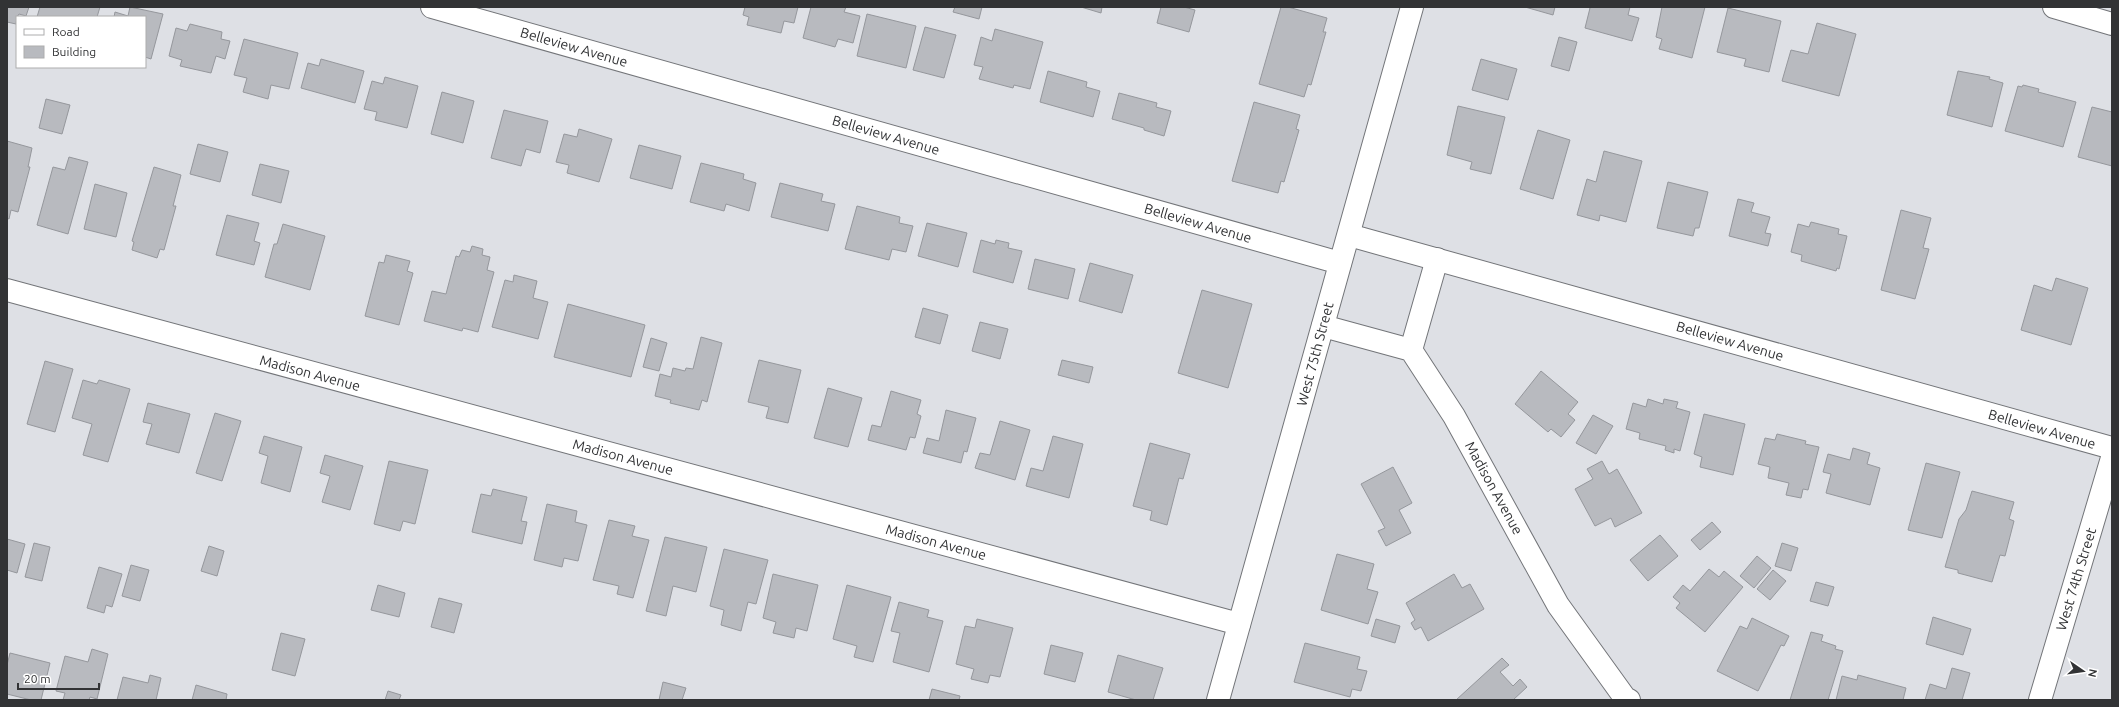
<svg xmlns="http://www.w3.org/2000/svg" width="2119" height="707" viewBox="0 0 2119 707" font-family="Ubuntu,sans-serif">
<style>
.building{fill:#b8babf;stroke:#95979c}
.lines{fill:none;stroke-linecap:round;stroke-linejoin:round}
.street-casing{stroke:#737579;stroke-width:24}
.secondary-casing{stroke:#737579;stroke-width:24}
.street{stroke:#fff;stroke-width:22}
.secondary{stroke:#fff;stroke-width:22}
.labels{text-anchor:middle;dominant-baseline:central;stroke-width:3.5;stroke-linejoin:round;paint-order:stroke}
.street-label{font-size:14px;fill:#323335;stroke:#fff}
</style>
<rect width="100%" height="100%" fill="#dee0e5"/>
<g class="building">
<polygon points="7,7 29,7 26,16 19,14 17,17 16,24 7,22"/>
<polygon points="40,7 100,7 97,17 37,17"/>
<polygon points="130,7 163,14 151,59 145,57 145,17 114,17 115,12 128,16"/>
<polygon points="745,7 798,7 794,23 784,21 781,33 747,25 749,17 743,15"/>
<polygon points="811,7 846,7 844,12 860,16 853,43 838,39 835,47 803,38"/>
<polygon points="955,7 982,7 979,19 953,12"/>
<polygon points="1081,7 1102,7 1101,13"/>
<polygon points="1161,7 1184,7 1195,10 1189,32 1157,23"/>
<polygon points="1281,7 1288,7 1327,18 1323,32 1326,32 1311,85 1308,84 1304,97 1259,84"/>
<polygon points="1525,7 1555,7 1553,15"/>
<polygon points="1588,7 1630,7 1628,15 1639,18 1632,41 1585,28 1590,8"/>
<polygon points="1662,7 1705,7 1692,58 1659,49 1662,39 1656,37"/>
<polygon points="1728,8 1781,21 1769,72 1744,66 1746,59 1717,52"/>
<polygon points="867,14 916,26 906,68 857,56"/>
<polygon points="1817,23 1856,34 1839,96 1782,81 1791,50 1808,54"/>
<polygon points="190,24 222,32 221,39 230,41 225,59 216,56 211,73 180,66 182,60 169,56 176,28 187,31"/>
<polygon points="925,27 956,35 944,78 913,70"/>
<polygon points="995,29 1043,42 1030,89 1014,85 1013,88 979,79 983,67 974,65 981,37 992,41"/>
<polygon points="1559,37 1577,42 1569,71 1551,66"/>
<polygon points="244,39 298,53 289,89 271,85 268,99 243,92 247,78 234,75"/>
<polygon points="321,59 364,71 355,103 301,88 308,63 319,66"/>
<polygon points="1481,59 1517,69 1508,100 1472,90"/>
<polygon points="1048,71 1087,82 1086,87 1100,91 1093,117 1040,102"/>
<polygon points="1958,71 1990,77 1989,79 2003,83 1992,127 1947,115"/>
<polygon points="385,77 418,86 407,128 375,120 377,112 364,109 372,81 383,84"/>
<polygon points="2023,85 2039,89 2038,92 2076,102 2063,147 2005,131 2018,86 2022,87"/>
<polygon points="442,92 474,101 463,143 431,134"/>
<polygon points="1119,93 1157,103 1156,107 1171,111 1164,136 1144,130 1144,128 1112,119"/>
<polygon points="46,99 70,105 62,134 39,128"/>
<polygon points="1254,102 1300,115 1296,129 1299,130 1284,182 1281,181 1278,193 1232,181"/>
<polygon points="1458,106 1505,117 1491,174 1470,169 1472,162 1447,155"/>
<polygon points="2092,107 2112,112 2112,166 2078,157"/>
<polygon points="504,110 548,121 540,153 526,149 521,166 491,158"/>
<polygon points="579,129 612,139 599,182 567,173 569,165 556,162 564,134 577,137"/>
<polygon points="1538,130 1570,140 1553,199 1520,189"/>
<polygon points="7,141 32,148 28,167 30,167 18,212 11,210 9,219 7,218"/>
<polygon points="198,144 228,152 220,182 190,174"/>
<polygon points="639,145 681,156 672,189 630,178"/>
<polygon points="1604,151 1642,161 1626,222 1600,215 1599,221 1577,215 1587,179 1596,182"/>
<polygon points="69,157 88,162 68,234 37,225 53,167 65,170"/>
<polygon points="701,163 744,174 743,179 756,183 749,211 726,204 724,211 690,202"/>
<polygon points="260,164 289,171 281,203 252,195"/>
<polygon points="154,167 181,175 173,206 176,206 164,250 160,249 157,258 132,250 134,242 132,241"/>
<polygon points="1668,182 1708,192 1699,228 1695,228 1693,236 1657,228"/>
<polygon points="780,183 823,194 821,201 835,204 828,231 771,217"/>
<polygon points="95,184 127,193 116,237 84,229"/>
<polygon points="1738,199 1754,203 1751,212 1770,217 1765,233 1771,234 1768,246 1729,236"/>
<polygon points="857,206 900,217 899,223 913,226 906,252 892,249 889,260 845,249"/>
<polygon points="1901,210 1931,218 1923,248 1929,249 1915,299 1881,290"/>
<polygon points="227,215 259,223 254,241 260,243 254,265 216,255"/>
<polygon points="1811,222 1839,229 1838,234 1847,236 1839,269 1837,268 1836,271 1801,261 1802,255 1791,252 1798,224 1809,227"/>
<polygon points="927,223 967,233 958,267 918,256"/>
<polygon points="283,224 325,236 310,290 265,277 274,244 277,244"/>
<polygon points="981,240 995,244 996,240 1009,243 1008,248 1022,251 1013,283 973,272"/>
<polygon points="472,246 483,249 482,255 490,257 487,270 494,272 478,332 463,328 462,331 424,321 432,291 446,294 456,256 459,257 462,250 470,252"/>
<polygon points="386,255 410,261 407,271 413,273 399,325 365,316 379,262 384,263"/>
<polygon points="1035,259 1075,269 1068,299 1028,289"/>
<polygon points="1090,263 1133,275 1122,313 1079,301"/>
<polygon points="514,275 537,281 533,298 548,302 538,339 492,327 505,280 513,282"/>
<polygon points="2056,278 2088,288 2071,345 2021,330 2034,285 2052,291"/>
<polygon points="1202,290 1252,304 1228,388 1178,373"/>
<polygon points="568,304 645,325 631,377 554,357"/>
<polygon points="923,308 948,315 940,344 915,337"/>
<polygon points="980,322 1008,329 1000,359 972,351"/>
<polygon points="701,337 722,343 707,402 702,400 699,410 670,403 671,400 655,396 660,374 671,377 673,368 685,371 686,368 693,369"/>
<polygon points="651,338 667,343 659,371 643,367"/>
<polygon points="759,360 801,370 788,423 766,418 769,407 748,402"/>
<polygon points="1062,360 1093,367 1089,383 1058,375"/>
<polygon points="45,361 73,369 55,432 27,424"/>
<polygon points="1541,371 1578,402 1568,414 1575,420 1561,437 1551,429 1548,432 1515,404"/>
<polygon points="83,380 97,384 99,380 130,389 108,462 83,455 92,424 72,418"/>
<polygon points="828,388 862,398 848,447 814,438"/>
<polygon points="891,391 921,400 917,414 921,416 915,438 910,437 906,450 868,440 872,425 881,427"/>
<polygon points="1648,399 1663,404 1664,399 1678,402 1676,408 1690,412 1680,451 1674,449 1674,453 1665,450 1666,446 1639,439 1640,433 1626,429 1633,403 1646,407"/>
<polygon points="148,403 190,414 179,453 146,444 152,424 143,422"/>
<polygon points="946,410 976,418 967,452 964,451 961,463 923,453 927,438 939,441"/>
<polygon points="215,413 241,421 222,481 196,473"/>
<polygon points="1704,414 1745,424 1733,475 1700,467 1702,457 1694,454"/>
<polygon points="1593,415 1613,426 1596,454 1576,443"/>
<polygon points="1000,421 1030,430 1015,480 975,468 980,453 990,455"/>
<polygon points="1777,434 1806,441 1805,444 1819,447 1808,490 1803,489 1801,498 1786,495 1789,483 1768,478 1770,467 1758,464 1765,438 1775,440"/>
<polygon points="264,436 302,447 290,492 261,483 268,456 259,453"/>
<polygon points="1053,436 1083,444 1069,498 1026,486 1031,468 1043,471"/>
<polygon points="1150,443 1190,454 1183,479 1179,478 1167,525 1150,520 1152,511 1133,506"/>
<polygon points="1853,448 1870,453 1867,464 1880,468 1870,505 1826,493 1831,474 1823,472 1828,454 1850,460"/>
<polygon points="325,455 363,466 350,510 322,502 330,476 320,473"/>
<polygon points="389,461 428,470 415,524 403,521 400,531 374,524"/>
<polygon points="1602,461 1609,474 1617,469 1642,513 1615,527 1611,518 1595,526 1575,489 1593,479 1587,469"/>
<polygon points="1926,463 1960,472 1942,538 1908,530"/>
<polygon points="1393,467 1412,503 1399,510 1411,533 1386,546 1378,531 1385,528 1361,484"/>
<polygon points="493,489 527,497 521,521 527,522 522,544 472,532 481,494 491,496"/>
<polygon points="1972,491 2014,502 2009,519 2014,521 2005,556 2000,555 1992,582 1958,573 1958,570 1945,567 1959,519 1966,510"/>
<polygon points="547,504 577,511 575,522 587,525 578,561 564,558 562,567 534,560"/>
<polygon points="609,520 635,526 632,536 649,540 633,598 617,594 619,586 593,580"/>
<polygon points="1712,522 1721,532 1700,550 1691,540"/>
<polygon points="1660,535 1678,556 1648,581 1630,560"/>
<polygon points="665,537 707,547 696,592 673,586 666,616 646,611"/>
<polygon points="7,539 25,544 17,573 7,570"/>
<polygon points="34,543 50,547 42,581 25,577"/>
<polygon points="1782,543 1798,548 1791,571 1775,566"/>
<polygon points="209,546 224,551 217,576 201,571"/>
<polygon points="724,549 768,560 756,604 748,602 741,631 721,625 724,610 710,606"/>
<polygon points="1337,554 1374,564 1367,589 1378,592 1368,624 1321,610"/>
<polygon points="1757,556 1771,568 1754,588 1740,576"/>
<polygon points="131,565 149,570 140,601 122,596"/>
<polygon points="99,567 122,574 112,607 106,605 104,613 87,608"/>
<polygon points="1709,569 1719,577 1724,571 1743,587 1705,632 1676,608 1680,603 1673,597 1683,585 1690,591"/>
<polygon points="1773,570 1786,581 1770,600 1757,589"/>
<polygon points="773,574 818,585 807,631 796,628 794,638 773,633 776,622 763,618"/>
<polygon points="1454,574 1462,588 1470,584 1484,609 1428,641 1421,627 1415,630 1411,623 1415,620 1406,603"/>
<polygon points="1816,582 1834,587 1828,606 1810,601"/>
<polygon points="378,585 405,593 399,617 371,610"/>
<polygon points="847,585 891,597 873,662 854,657 857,646 833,639"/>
<polygon points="439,598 462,604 454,633 431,627"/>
<polygon points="899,602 929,610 927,617 943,621 929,672 893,662 900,633 891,631"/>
<polygon points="1933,617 1971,629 1963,655 1926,644"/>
<polygon points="1752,618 1789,636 1784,646 1781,645 1758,691 1717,671 1740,626 1747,629"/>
<polygon points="977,619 1013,628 1000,677 990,675 988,683 971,679 974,669 956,664 965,626 975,628"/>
<polygon points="1376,619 1400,626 1395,643 1371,636"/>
<polygon points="1811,632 1823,635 1821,641 1836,646 1835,649 1843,651 1828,700 1790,700"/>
<polygon points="281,633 305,639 295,676 272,670"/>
<polygon points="1305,643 1360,657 1357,669 1367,671 1361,691 1352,689 1350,697 1294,682"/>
<polygon points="1051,645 1083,653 1075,682 1044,674"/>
<polygon points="92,649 108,654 97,699 90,697 89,700 63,700 65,693 56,691 65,656 88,662"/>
<polygon points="10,653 50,663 41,700 31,700 7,694 7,665"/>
<polygon points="1118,655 1163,668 1153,700 1136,700 1108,692"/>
<polygon points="1502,658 1509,665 1500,672 1513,686 1520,679 1527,687 1513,700 1456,700"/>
<polygon points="1952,668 1970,673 1962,700 1925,700 1930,684 1946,689"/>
<polygon points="150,675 161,678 156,700 117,700 123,677 148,683"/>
<polygon points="1858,675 1906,688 1903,700 1836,700 1842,676 1857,680"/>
<polygon points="663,682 686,688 682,700 659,700"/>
<polygon points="196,685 227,694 226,700 192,700"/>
<polygon points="932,689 960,696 959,700 929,700"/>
<polygon points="388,691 401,695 399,700 385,700"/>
</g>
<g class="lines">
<defs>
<g id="street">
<polyline points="432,7 1340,263"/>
<polyline points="2054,7 2112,24"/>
<polyline points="1349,235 2112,448"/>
<polyline points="7,290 1239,624"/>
<polyline points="1323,326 1411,350 1454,416 1558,605 1625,698 1629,700"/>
<polyline points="1411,350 1437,259"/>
<polyline points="2040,700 2112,458"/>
</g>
<polyline id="secondary" points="1218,700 1412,7"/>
</defs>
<use href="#street" class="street-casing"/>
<use href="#secondary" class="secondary-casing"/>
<use href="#street" class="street"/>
<use href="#secondary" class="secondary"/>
</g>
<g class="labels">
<g class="street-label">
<text transform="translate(574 47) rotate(16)">Belleview Avenue</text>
<text transform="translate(886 135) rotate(16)">Belleview Avenue</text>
<text transform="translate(1198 223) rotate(16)">Belleview Avenue</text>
<text transform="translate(1730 341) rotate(16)">Belleview Avenue</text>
<text transform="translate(1315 354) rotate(-75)">West 75th Street</text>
<text transform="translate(310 373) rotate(15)">Madison Avenue</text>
<text transform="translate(2042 429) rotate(16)">Belleview Avenue</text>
<text transform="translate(623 457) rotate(15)">Madison Avenue</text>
<text transform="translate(1494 488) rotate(61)">Madison Avenue</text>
<text transform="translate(936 542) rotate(15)">Madison Avenue</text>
<text transform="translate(2076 579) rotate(-73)">West 74th Street</text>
</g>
</g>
<rect width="2119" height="707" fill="none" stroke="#323335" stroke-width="16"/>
<rect x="16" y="16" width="130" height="52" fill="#ffffff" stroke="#adadae"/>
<rect x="24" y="29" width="20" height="6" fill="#ffffff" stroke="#adadae"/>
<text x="52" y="36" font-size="12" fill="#323335">Road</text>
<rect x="24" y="46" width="20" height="12" fill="#b8babf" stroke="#adadae"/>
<text x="52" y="56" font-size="12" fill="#323335">Building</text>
<g transform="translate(2083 671) rotate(103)" stroke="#ffffff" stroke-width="3" paint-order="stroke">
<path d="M0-3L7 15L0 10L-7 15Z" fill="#323335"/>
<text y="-6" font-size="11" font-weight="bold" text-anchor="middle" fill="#323335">N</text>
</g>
<path d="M18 683v6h81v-6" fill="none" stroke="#323335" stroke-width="2"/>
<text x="24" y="683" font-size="12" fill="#323335" stroke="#ffffff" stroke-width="3" paint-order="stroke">20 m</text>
</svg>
